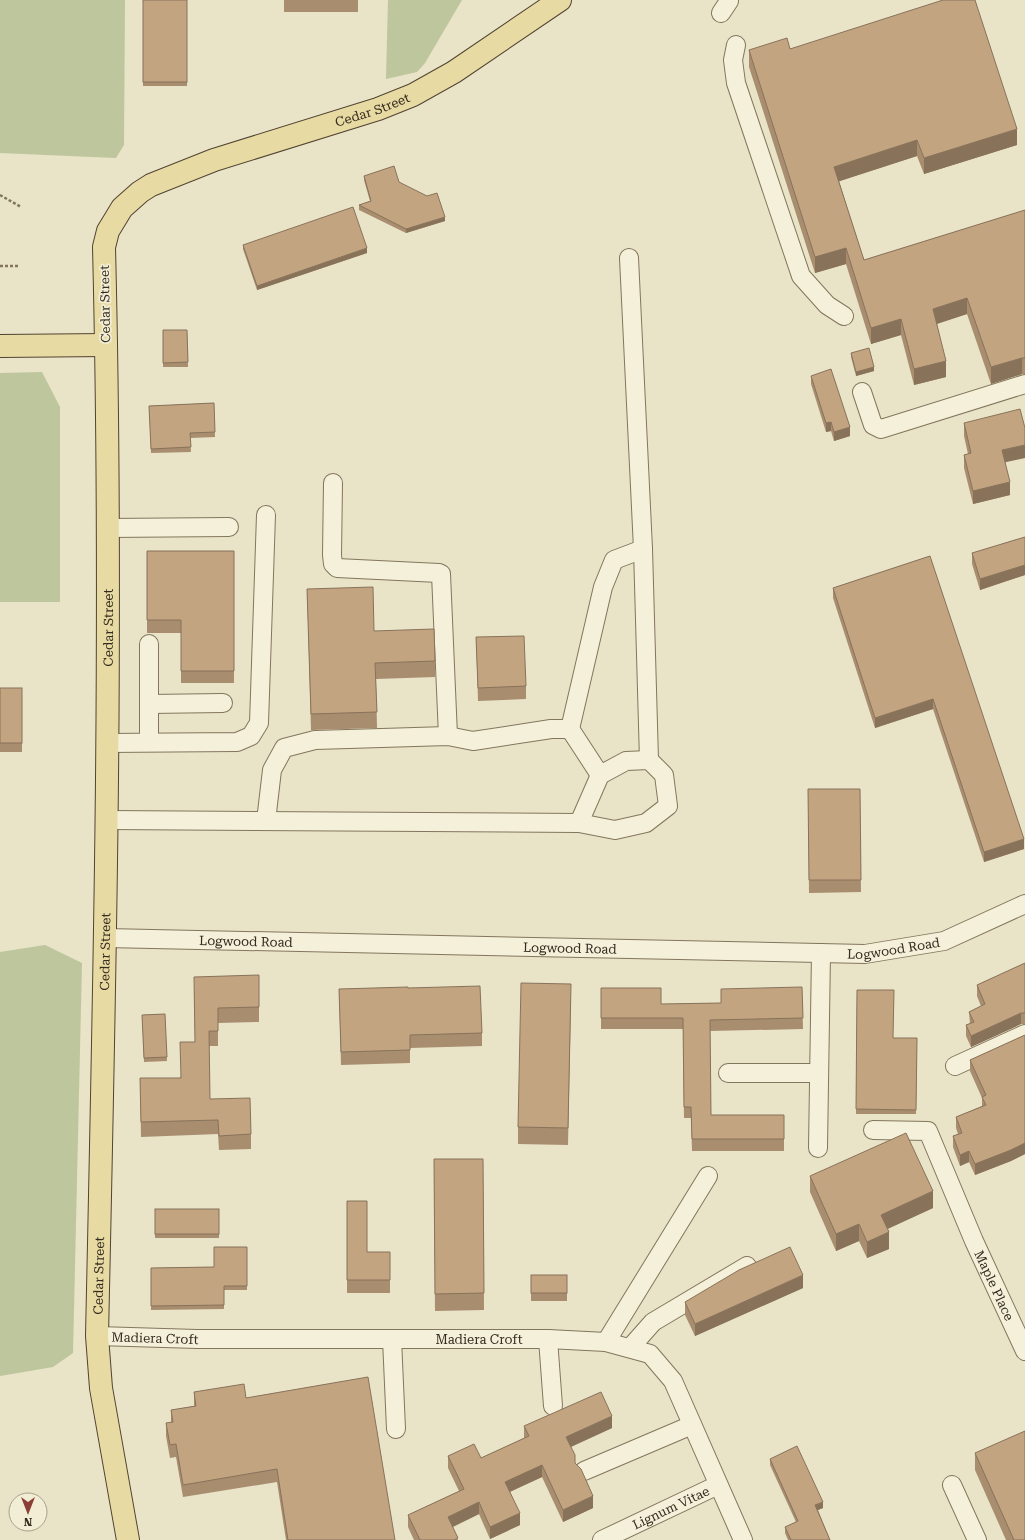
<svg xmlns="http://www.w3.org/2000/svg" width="1025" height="1540" viewBox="0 0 1025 1540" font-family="'Roboto Serif',serif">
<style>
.green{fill:#bdc69c}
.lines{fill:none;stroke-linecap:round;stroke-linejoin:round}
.minor-casing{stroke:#83765e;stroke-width:20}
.major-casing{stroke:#514432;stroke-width:24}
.path{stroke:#83765e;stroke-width:2.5;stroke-dasharray:3 2;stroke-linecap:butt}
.minor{stroke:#f5f0d9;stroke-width:18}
.major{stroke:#e8daa3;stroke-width:22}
.wall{fill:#a88d6f}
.shaded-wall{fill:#88735a}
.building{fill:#c3a481;stroke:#88735a}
.labels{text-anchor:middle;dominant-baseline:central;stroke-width:3.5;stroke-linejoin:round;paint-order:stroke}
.street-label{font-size:13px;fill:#352c20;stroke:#f2edd5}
</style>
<rect width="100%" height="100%" fill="#e9e3c7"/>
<g class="green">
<polygon points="0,0 125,0 124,145 116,158 0,153"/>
<polygon points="388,0 462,0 425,63 417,72 386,79"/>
<polygon points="42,372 60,407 60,602 0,602 0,373"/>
<polygon points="45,945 82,963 73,1353 53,1367 0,1376 0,952"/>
</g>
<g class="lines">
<defs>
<g id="minor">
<polyline points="721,13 729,1"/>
<polyline points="736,45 733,60 736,83 801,276 827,305 844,316"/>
<polyline points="629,258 643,549 649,760"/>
<polyline points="862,392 873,425 881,429 1025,384"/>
<polyline points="333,483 332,555 333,564 337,568 439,573 441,574 448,736"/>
<polyline points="107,528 229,527"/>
<polyline points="149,704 223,703"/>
<polyline points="570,729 603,587 614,560 643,549"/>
<polyline points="149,742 149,644"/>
<polyline points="107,743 237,742 251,736 259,723 266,515"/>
<polyline points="107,820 579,823 615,830 646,823 668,806 664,775 649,760 626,761 600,775 579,823"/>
<polyline points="266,821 272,770 284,748 315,740 448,736 473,741 551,729 570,729 600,775"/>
<path id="s1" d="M106,938L865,954L944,941L1025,904"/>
<polyline points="955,1066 1025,1034"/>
<polyline points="728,1073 819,1073"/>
<path id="s2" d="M873,1130L928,1131L974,1241L1025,1351"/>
<polyline points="818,1148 821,953"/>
<path id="s3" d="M97,1336L197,1339H548L606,1342L650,1354L673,1381L743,1540"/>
<polyline points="392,1339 396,1429"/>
<polyline points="548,1339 553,1406"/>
<polyline points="606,1342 708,1176"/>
<polyline points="630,1348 653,1322 747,1266"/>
<polyline points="584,1471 692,1425"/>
<polyline points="952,1485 977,1540"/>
<path id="s4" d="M602,1540L718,1485"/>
</g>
<g id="major">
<polyline points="0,346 106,345"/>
<path id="s5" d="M128,1540L101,1388L97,1336C105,973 113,610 104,247L108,231L122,208L140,192L151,185L214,160L378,109L413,95L454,72L560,0"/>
</g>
</defs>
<use href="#minor" class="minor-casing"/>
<use href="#major" class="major-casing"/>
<g class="path">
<polyline points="0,195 21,207"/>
<polyline points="0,266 19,266"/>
</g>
<use href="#minor" class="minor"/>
<use href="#major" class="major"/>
</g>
<g class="wall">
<rect x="143" y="0" width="44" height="86"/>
<rect x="284" y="0" width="74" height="12"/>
<polygon points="790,49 1017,145 924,174 917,156 839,181 864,260 1025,210 1025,374 1022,374 991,384 967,314 937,324 946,377 914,385 901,335 871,344 846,264 815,273 749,67 749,50"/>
<polygon points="364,176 399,182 445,221 406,233 359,210 359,205 370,201 364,180"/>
<polygon points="243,245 367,253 257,290 243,249"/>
<polygon points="163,330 187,330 188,367 163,367"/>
<polygon points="851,353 874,371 856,376 851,357"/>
<polygon points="811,376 850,436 834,441 831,431 826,432 811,384"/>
<polygon points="214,403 215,437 190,438 191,452 151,453 149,406"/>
<polygon points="964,423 1005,462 1010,495 973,504 964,468 964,455 968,454 964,436"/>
<polygon points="1025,537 1025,575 980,590 972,564 972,553"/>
<polygon points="147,551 234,551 234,683 181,683 181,633 147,633"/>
<polygon points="930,556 1024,849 984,862 933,709 875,728 833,598 833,588"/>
<polygon points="307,589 374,631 435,661 435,677 376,679 377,728 311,730"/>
<polygon points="476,637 526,686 526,699 478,701"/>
<rect x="0" y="688" width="22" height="64"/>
<polygon points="808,789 860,789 861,892 809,893"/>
<polygon points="1025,963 1025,1024 1021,1024 971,1047 966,1036 966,1025 970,1024 969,1012 981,1006 977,996 977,985"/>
<polygon points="259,975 259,1022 218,1023 218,1046 209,1046 210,1099 251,1134 251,1149 219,1150 218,1134 141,1137 140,1078 180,1078 195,1042 194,991"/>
<polygon points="802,987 803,1029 710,1031 711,1115 784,1115 784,1151 692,1151 691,1118 684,1118 683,1029 601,1029 601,988 661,1004 721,1003"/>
<polygon points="408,988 482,1033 482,1046 410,1048 410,1063 341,1065 339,989"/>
<polygon points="857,990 893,1038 917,1038 916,1114 856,1114"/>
<polygon points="571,1000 568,1145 518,1144 518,1127"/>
<polygon points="165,1014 167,1061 144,1062 142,1015"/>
<polygon points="1025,1035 1025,1154 1011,1161 975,1175 969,1162 960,1166 953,1147 953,1136 958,1134 956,1128 956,1117 982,1106 982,1098 970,1071 970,1060"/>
<polygon points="434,1159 483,1159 484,1310 435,1311"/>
<polygon points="810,1176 933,1208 887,1229 889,1249 867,1258 859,1241 836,1251 810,1192"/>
<polygon points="347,1201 367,1252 390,1252 390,1293 347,1293"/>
<rect x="155" y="1209" width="64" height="29"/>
<polygon points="247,1247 247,1290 224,1290 224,1309 151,1310 151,1268 214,1267"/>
<rect x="531" y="1275" width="36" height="26"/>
<polygon points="803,1288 695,1336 685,1315 685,1302"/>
<polygon points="194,1392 246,1398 395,1540 286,1540 277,1482 183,1497 176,1457 170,1458 166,1436 166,1423 171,1423 171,1410 194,1406"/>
<polygon points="524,1426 612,1428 571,1447 575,1463 593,1508 563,1522 542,1477 510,1492 520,1525 490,1539 479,1514 453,1527 458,1540 414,1540 408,1527 408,1515 459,1491 448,1468 448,1456 481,1458 524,1438"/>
<polygon points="975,1453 1025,1540 1006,1540 975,1470"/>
<polygon points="770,1459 823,1508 818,1510 830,1540 788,1540 785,1533 785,1527 796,1522 770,1465"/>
</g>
<g class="shaded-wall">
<polygon points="1017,129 1017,145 924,174 924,158"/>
<polygon points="917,140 917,156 834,183 834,167"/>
<polygon points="445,217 445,221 406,233 406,229"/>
<polygon points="367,248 367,253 257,290 257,286"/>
<polygon points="846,248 846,264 815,273 815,257"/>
<polygon points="967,298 967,314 933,325 933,309"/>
<polygon points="901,319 901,335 871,344 871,328"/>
<polygon points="1022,358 1022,374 991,384 991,367"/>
<polygon points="946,361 946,377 914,385 914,369"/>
<polygon points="874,367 874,371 856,376 856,372"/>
<polygon points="831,422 831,431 826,432 826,423"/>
<polygon points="850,427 850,436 834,441 834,432"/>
<polygon points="1025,445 1025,458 1002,463 1002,450"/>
<polygon points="1010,482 1010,495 973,504 973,491"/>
<polygon points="1025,565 1025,575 980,590 980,579"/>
<polygon points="933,699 933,709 875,728 875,718"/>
<polygon points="1024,839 1024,849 984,862 984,852"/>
<polygon points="1021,1013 1021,1024 971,1047 971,1036"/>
<polygon points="1025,1143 1025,1154 1011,1161 975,1175 975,1164"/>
<polygon points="969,1151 969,1162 960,1166 960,1155"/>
<polygon points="933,1191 933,1208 881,1232 881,1215"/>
<polygon points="859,1224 859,1241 836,1251 836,1234"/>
<polygon points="889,1232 889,1249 867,1258 867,1242"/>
<polygon points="803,1275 803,1288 695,1336 695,1324"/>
<polygon points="612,1416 612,1428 566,1449 566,1437"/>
<polygon points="542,1465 542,1477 505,1494 505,1482"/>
<polygon points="593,1496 593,1508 563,1522 563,1510"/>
<polygon points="479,1502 479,1514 448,1529 448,1517"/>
<polygon points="823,1502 823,1508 815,1511 815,1505"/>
<polygon points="520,1513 520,1525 490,1539 490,1527"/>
</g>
<g class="building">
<rect x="143" y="0" width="44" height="82"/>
<polygon points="943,0 975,0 1017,129 924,158 917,140 834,167 864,260 1025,210 1025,358 1022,358 991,367 967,298 933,309 946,361 914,369 901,319 871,328 846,248 815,257 749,50 787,38 790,49"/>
<polygon points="394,166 399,182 427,196 437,193 445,217 406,229 359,205 371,201 364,176"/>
<polygon points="353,207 367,248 257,286 243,245"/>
<polygon points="163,330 187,330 188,362 163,363"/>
<polygon points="869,348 874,367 856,372 851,353"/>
<polygon points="831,369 850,427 834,432 831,422 826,423 811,376"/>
<polygon points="214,403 215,432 190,433 191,447 151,449 149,406"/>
<polygon points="1020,409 1025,428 1025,445 1002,450 1010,482 973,491 964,455 971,453 964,423"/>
<polygon points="1025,537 1025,565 980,579 972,553"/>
<polygon points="147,551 234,551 234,671 181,671 181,620 147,620"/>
<polygon points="930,556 1024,839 984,852 933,699 875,718 833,588"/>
<polygon points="373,587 374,631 434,629 435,661 375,663 377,712 311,714 307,589"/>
<polygon points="524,636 526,686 478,688 476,637"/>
<rect x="0" y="688" width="22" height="55"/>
<polygon points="808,789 860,789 861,880 809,880"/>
<polygon points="1025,963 1025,1013 1021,1013 971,1036 966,1025 974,1022 969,1012 985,1004 977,985"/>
<polygon points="259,975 259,1007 218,1008 218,1031 209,1031 210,1099 250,1098 251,1134 219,1136 218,1120 141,1122 140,1078 181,1078 180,1042 195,1042 194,977"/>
<polygon points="521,983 571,984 568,1128 518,1127"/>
<polygon points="480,986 482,1033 410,1035 410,1050 341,1052 339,989 408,987 408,988"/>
<polygon points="802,987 803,1018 710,1020 711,1115 784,1115 784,1139 692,1139 691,1107 684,1107 683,1018 601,1018 601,988 661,988 661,1004 721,1003 721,989"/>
<polygon points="857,990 894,990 893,1038 917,1038 916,1110 856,1109"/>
<polygon points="165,1014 167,1057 144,1058 142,1015"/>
<polygon points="1025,1035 1025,1143 1011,1150 975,1164 969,1151 960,1155 953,1136 962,1133 956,1117 986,1105 982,1097 986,1095 970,1060"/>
<polygon points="906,1133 933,1191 881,1215 889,1232 867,1242 859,1224 836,1234 810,1176"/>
<polygon points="434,1159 483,1159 484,1293 435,1294"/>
<polygon points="347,1201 367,1201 367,1252 390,1252 390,1280 347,1280"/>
<rect x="155" y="1209" width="64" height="25"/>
<polygon points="214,1247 247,1247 247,1286 224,1286 224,1305 151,1306 151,1268 214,1267"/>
<polygon points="790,1247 803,1275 695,1324 685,1302 739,1270"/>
<rect x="531" y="1275" width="36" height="18"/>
<polygon points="368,1377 395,1540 288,1540 277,1469 183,1485 176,1444 170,1445 166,1423 173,1422 171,1410 196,1406 194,1392 244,1384 246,1398"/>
<polygon points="601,1392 612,1416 566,1437 575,1455 575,1463 581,1469 593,1496 563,1510 542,1465 505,1482 520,1513 490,1527 479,1502 448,1517 458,1538 454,1540 420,1540 408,1515 464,1489 448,1456 474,1444 481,1458 529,1436 524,1426"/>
<polygon points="1025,1431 1025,1540 1014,1540 975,1453"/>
<polygon points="797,1446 823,1502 815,1505 830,1540 791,1540 785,1527 798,1521 770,1459"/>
</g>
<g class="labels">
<g class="street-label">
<text stroke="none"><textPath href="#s5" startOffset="1610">Cedar Street</textPath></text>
<text transform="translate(105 304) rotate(-91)">Cedar Street</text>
<text stroke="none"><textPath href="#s5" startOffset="915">Cedar Street</textPath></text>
<text stroke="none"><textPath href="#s1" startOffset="140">Logwood Road</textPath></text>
<text stroke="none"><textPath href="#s1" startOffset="788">Logwood Road</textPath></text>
<text stroke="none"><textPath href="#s1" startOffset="464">Logwood Road</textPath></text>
<text stroke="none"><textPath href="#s5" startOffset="591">Cedar Street</textPath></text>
<text stroke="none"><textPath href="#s5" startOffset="267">Cedar Street</textPath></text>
<text stroke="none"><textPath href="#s2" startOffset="223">Maple Place</textPath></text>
<text stroke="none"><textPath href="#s3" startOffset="58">Madiera Croft</textPath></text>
<text stroke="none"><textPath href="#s3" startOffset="382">Madiera Croft</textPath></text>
<text stroke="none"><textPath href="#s4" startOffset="76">Lignum Vitae</textPath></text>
</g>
</g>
<g transform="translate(28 1512) rotate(180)"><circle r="19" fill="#f2edd5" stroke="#a6a08d"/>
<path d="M0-3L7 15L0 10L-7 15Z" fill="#8b3e35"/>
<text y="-6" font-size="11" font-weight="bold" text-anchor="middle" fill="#352c20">N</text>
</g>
</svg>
